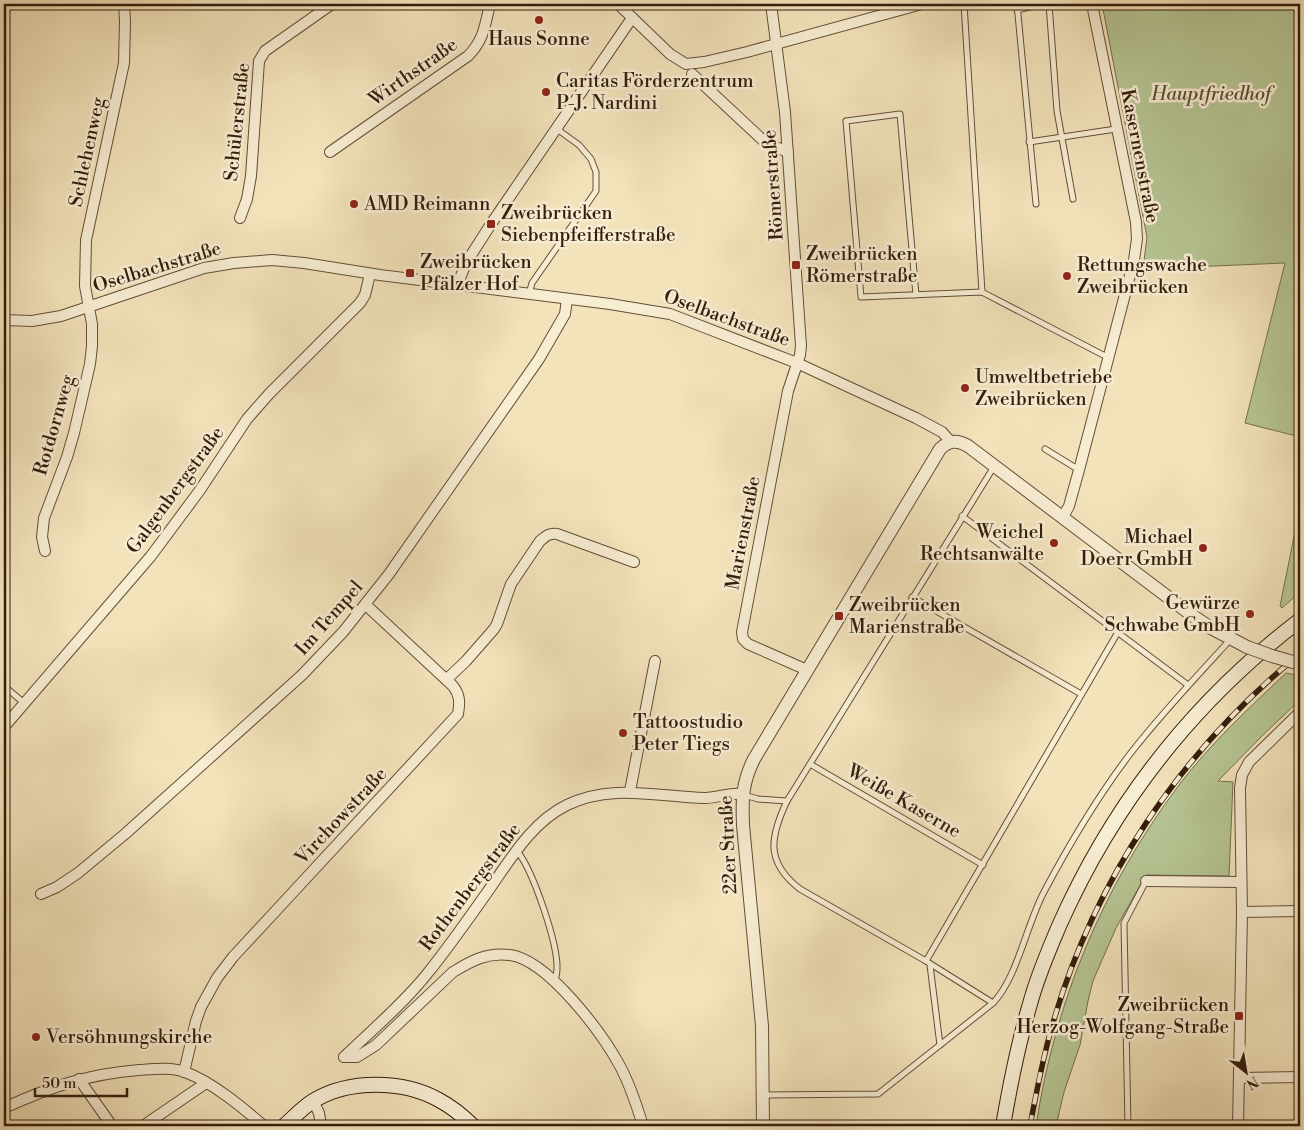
<svg xmlns="http://www.w3.org/2000/svg" width="1304" height="1130" viewBox="0 0 1304 1130" font-family="'Libre Bodoni',serif">
<style>
.green{fill:#b6c493;stroke:#747050}
.lines{fill:none;stroke-linecap:round;stroke-linejoin:round}
.service-casing{stroke:#634e38;stroke-width:7}
.minor-casing{stroke:#634e38;stroke-width:12}
.tertiary-casing{stroke:#634e38;stroke-width:14}
.secondary-casing{stroke:#331d0c;stroke-width:16}
.service{stroke:#f7edd3;stroke-width:5}
.minor{stroke:#f7edd3;stroke-width:10}
.tertiary{stroke:#f7edd3;stroke-width:12}
.secondary{stroke:#f7edd3;stroke-width:14}
.rail-casing{stroke:#331d0c;stroke-width:5.5}
.rail{stroke:#f7edd3;stroke-width:4;stroke-dasharray:11;stroke-linecap:butt}
.tertiary-bridge-casing{stroke:#634e38;stroke-width:14;stroke-linecap:butt}
.tertiary-bridge{stroke:#f7edd3;stroke-width:12}
.poi-dot{fill:#8f2418;stroke:#f7edd3;stroke-width:2}
.labels{text-anchor:middle;dominant-baseline:central;stroke-width:5;stroke-linejoin:round;paint-order:stroke}
.poi-label{font-size:19px;fill:#331d0c;stroke:#f7edd3;text-anchor:start}
.street-label{font-size:19px;fill:#331d0c;stroke:#f7edd3}
.park-label{font-size:19px;font-style:italic;fill:#5a4f34;stroke:#f7edd3}
</style>
<rect width="100%" height="100%" fill="#f3e3bb"/>
<filter id="stains"><feTurbulence type="fractalNoise" baseFrequency=".004" numOctaves="4"/><feColorMatrix values="0 0 0 0 .2 0 0 0 0 .09 0 0 0 0 .02 0 0 0 .5 -.17"/></filter>
<radialGradient id="worn" r=".72"><stop offset=".6" stop-color="#630" stop-opacity="0"/><stop offset="1" stop-color="#630" stop-opacity=".3"/></radialGradient>
<g class="green">
<polygon points="1102,4 1300,4 1300,437 1245,423 1285,263 1143,269 1147,237"/>
<polygon points="1300,507 1300,592 1282,608 1280,606"/>
<path d="M1286,673L1300,676V700L1262,736L1218,781L1233,782L1229,876L1146,875L1116,928L1093,981L1088,1001L1080,1045L1064,1092L1056,1126H1036C1055,1001 1103,886 1179,785C1210,744 1249,708 1286,673Z"/>
</g>
<g class="lines">
<defs>
<g id="service">
<polyline points="964,4 982,292"/>
<polyline points="1017,4 1036,204"/>
<polyline points="1049,4 1057,111 1073,199"/>
<polyline points="1017,10 1042,4"/>
<polyline points="1029,142 1116,129"/>
<polyline points="529,294 532,283 596,191 596,172 591,159 579,145 557,129"/>
<polyline points="916,295 900,114 846,121 861,297 982,292 1107,357"/>
<polyline points="1045,449 1079,470"/>
<polyline points="962,516 1188,685"/>
<polyline points="912,597 1081,694"/>
<polyline points="4,686 24,703"/>
<polyline points="810,764 983,865"/>
<polyline points="744,795 758,799 787,801"/>
<path d="M517,851C533,870 558,944 557,969C557,974 556,977 554,980"/>
<path d="M926,961L800,889C765,862 770,837 787,801L995,465"/>
<polyline points="930,965 940,1045"/>
<polyline points="993,1003 926,961 1118,632"/>
<path d="M764,1095L878,1094L993,1003C1018,977 1027,922 1045,890C1070,843 1098,796 1130,754C1161,714 1196,677 1230,640"/>
<polyline points="1128,1126 1124,923 1146,881"/>
</g>
<g id="minor">
<polyline points="618,4 670,54 686,64 704,62 747,52 922,4"/>
<polyline points="771,4 785,112 801,346 800,355 788,391 742,632 743,639 748,644 807,670"/>
<polyline points="692,74 766,143 788,152"/>
<path d="M330,152L468,56C484,40 485,25 490,4"/>
<polyline points="240,218 247,199 251,176 259,61 265,51 332,4"/>
<polyline points="457,286 466,263 491,224 632,18"/>
<polyline points="4,320 32,321 61,316 204,268 234,263 272,260 304,263 380,275 610,304 670,314 797,363 916,418 942,432 951,442"/>
<polyline points="1063,517 1069,506 1079,470 1134,260 1137,239 1136,222 1092,4"/>
<polyline points="45,551 42,537 44,518 67,457 74,433 90,364 92,346 92,324 85,286 86,240 124,63 125,21 124,4"/>
<path d="M447,679L466,661L494,629L497,624L511,584L540,541C546,536 549,533 557,534L634,562"/>
<polyline points="4,727 151,556 200,490 247,419 269,394 360,303 365,295 370,274"/>
<polyline points="630,791 655,661"/>
<polyline points="1146,881 1241,882"/>
<polyline points="41,894 57,887 78,873 125,834 302,675 343,632 389,574 539,359 565,314 567,299"/>
<polyline points="1242,912 1300,911"/>
<path d="M344,1057C372,1030 403,1004 427,974C448,948 467,921 486,894C509,862 530,823 567,805C612,783 657,797 705,798C718,798 730,792 742,794"/>
<path d="M344,1057H357L376,1045L453,972C471,961 487,952 510,955C548,960 602,1033 620,1066C630,1085 637,1106 643,1126"/>
<path d="M184,1072L196,1021L201,1007L217,978L233,957L271,916L458,714C460,702 460,695 453,686L366,605"/>
<polyline points="1239,1078 1300,1077"/>
<polyline points="79,1079 112,1126"/>
<polyline points="313,1101 319,1113 321,1126"/>
<path d="M4,1108C50,1087 88,1074 139,1070C154,1069 170,1067 185,1072C212,1082 242,1107 264,1126"/>
<polyline points="143,1126 206,1083"/>
<polyline points="1238,1126 1242,912 1240,788 1242,775 1249,762 1300,712"/>
</g>
<path id="tertiary" d="M763,1126L762,1026L743,825C742,799 742,783 754,759L940,449C949,440 957,440 968,446L1193,616L1211,628L1247,647"/>
<g id="secondary">
<path d="M284,1126C293,1118 302,1108 313,1101C349,1079 403,1080 439,1100C452,1107 463,1116 473,1126"/>
<path d="M1003,1126C1010,1085 1018,1044 1030,1004C1037,977 1048,952 1059,926C1113,804 1194,701 1300,620"/>
</g>
</defs>
<use href="#service" class="service-casing"/>
<use href="#minor" class="minor-casing"/>
<use href="#tertiary" class="tertiary-casing"/>
<use href="#secondary" class="secondary-casing"/>
<use href="#service" class="service"/>
<use href="#minor" class="minor"/>
<use href="#tertiary" class="tertiary"/>
<use href="#secondary" class="secondary"/>
<defs>
<path id="rail" d="M1030,1126C1036,1094 1042,1062 1051,1030C1092,883 1181,750 1300,654"/>
</defs>
<use href="#rail" class="rail-casing"/>
<use href="#rail" class="rail"/>
<defs>
<polyline id="tertiary-bridge" points="1247,647 1272,656 1300,664"/>
</defs>
<use href="#tertiary-bridge" class="tertiary-bridge-casing"/>
<use href="#tertiary-bridge" class="tertiary-bridge"/>
</g>
<g class="poi-dot">
<circle cx="539" cy="20" r="5"/>
<circle cx="546" cy="92" r="5"/>
<circle cx="354" cy="204" r="5"/>
<rect x="486" y="219" width="10" height="10" rx="2.5"/>
<rect x="791" y="260" width="10" height="10" rx="2.5"/>
<rect x="405" y="268" width="10" height="10" rx="2.5"/>
<circle cx="1067" cy="276" r="5"/>
<circle cx="965" cy="388" r="5"/>
<circle cx="1054" cy="543" r="5"/>
<circle cx="1203" cy="548" r="5"/>
<circle cx="1250" cy="614" r="5"/>
<rect x="834" y="611" width="10" height="10" rx="2.5"/>
<circle cx="623" cy="733" r="5"/>
<rect x="1234" y="1011" width="10" height="10" rx="2.5"/>
<circle cx="36" cy="1037" r="5"/>
</g>
<g class="labels">
<g class="poi-label">
<text x="539" y="39" text-anchor="middle">Haus Sonne</text>
<text x="556" y="81">Caritas Förderzentrum<tspan x="556" dy="22">P-J. Nardini</tspan></text>
<text x="364" y="204">AMD Reimann</text>
<text x="501" y="213">Zweibrücken<tspan x="501" dy="22">Siebenpfeifferstraße</tspan></text>
<text x="806" y="254">Zweibrücken<tspan x="806" dy="22">Römerstraße</tspan></text>
<text x="420" y="262">Zweibrücken<tspan x="420" dy="22">Pfälzer Hof</tspan></text>
<text x="1077" y="265">Rettungswache<tspan x="1077" dy="22">Zweibrücken</tspan></text>
<text x="975" y="377">Umweltbetriebe<tspan x="975" dy="22">Zweibrücken</tspan></text>
<text x="1044" y="532" text-anchor="end">Weichel<tspan x="1044" dy="22">Rechtsanwälte</tspan></text>
<text x="1193" y="537" text-anchor="end">Michael<tspan x="1193" dy="22">Doerr GmbH</tspan></text>
<text x="1240" y="603" text-anchor="end">Gewürze<tspan x="1240" dy="22">Schwabe GmbH</tspan></text>
<text x="849" y="605">Zweibrücken<tspan x="849" dy="22">Marienstraße</tspan></text>
<text x="633" y="722">Tattoostudio<tspan x="633" dy="22">Peter Tiegs</tspan></text>
<text x="1229" y="1005" text-anchor="end">Zweibrücken<tspan x="1229" dy="22">Herzog-Wolfgang-Straße</tspan></text>
<text x="46" y="1037">Versöhnungskirche</text>
</g>
<g class="street-label">
<text transform="translate(413 72) rotate(-35)">Wirthstraße</text>
<text transform="translate(237 122) rotate(-84)">Schülerstraße</text>
<text transform="translate(87 152) rotate(-78)">Schlehenweg</text>
<text transform="translate(1140 156) rotate(79)">Kasernenstraße</text>
<text transform="translate(773 185) rotate(-94)">Römerstraße</text>
<text transform="translate(157 267) rotate(-17)">Oselbachstraße</text>
<text transform="translate(727 318) rotate(20)">Oselbachstraße</text>
<text transform="translate(54 425) rotate(-74)">Rotdornweg</text>
<text transform="translate(175 490) rotate(-54)">Galgenbergstraße</text>
<text transform="translate(743 533) rotate(-79)">Marienstraße</text>
<text transform="translate(329 618) rotate(-49)">Im Tempel</text>
<text transform="translate(904 801) rotate(30)">Weiße Kaserne</text>
<text transform="translate(341 816) rotate(-47)">Virchowstraße</text>
<text transform="translate(728 845) rotate(-93)">22er Straße</text>
<text transform="translate(470 887) rotate(-53)">Rothenbergstraße</text>
</g>
<g class="park-label">
<text x="1211" y="94">Hauptfriedhof</text>
</g>
</g>
<rect width="1304" height="1130" fill="none" stroke="#f3e3bb" stroke-width="20"/>
<rect x="5" y="5" width="1294" height="1120" fill="none" stroke="#331d0c" stroke-width="2.5"/>
<rect x="10" y="10" width="1284" height="1110" fill="none" stroke="#331d0c"/>
<g transform="translate(1246 1072) rotate(149)" stroke="#f7edd3" stroke-width="4" paint-order="stroke">
<path d="M0-4L9 19L0 12L-9 19Z" fill="#331d0c"/>
<text y="-8" font-size="14" font-weight="bold" text-anchor="middle" fill="#331d0c">N</text>
</g>
<path d="M35 1088v8h92v-8" fill="none" stroke="#331d0c" stroke-width="2.5"/>
<text x="42" y="1088" font-size="15" fill="#331d0c" stroke="#f7edd3" stroke-width="4" paint-order="stroke">50 m</text>
<rect width="100%" height="100%" filter="url(#stains)"/>
<rect width="100%" height="100%" fill="url(#worn)"/>
</svg>
